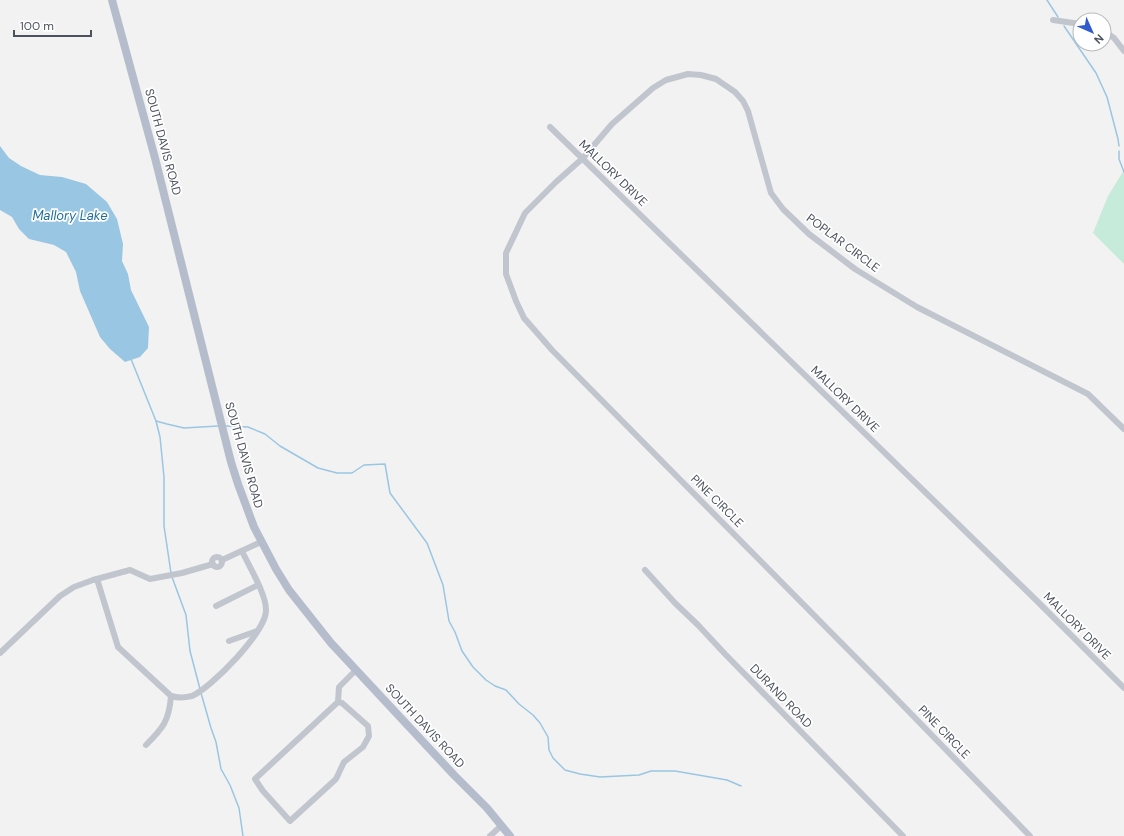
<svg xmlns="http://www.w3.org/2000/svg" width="1124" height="836" viewBox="0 0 1124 836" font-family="'DM Sans',sans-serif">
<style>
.green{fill:#c6ebda}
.water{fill:#99c6e2}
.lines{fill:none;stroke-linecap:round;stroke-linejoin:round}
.stream{stroke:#99c6e2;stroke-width:1.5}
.minor{stroke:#c1c6ce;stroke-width:6}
.major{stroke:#b5bdcc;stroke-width:8}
.labels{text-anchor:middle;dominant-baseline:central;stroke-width:3.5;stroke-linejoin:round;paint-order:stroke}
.street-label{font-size:12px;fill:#4b515d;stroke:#fff}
.water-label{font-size:13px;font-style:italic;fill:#1e6d9c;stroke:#fff}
</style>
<rect width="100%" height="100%" fill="#f3f2f2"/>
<polygon class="green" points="1124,170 1124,264 1093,233 1108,196"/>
<polygon class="water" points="0,146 9,158 21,166 40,175 62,177 86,184 107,202 117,219 123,244 122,261 128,274 131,290 149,327 148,348 140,357 125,362 110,349 100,337 80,291 76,272 66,252 54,245 29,239 19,229 12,217 0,210"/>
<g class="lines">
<g class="stream">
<polyline points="1047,0 1058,17"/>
<polyline points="1064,26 1096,73 1107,97 1118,139 1119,146"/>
<polyline points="1119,151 1119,159 1124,172"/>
<polyline points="131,359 156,421 160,437 164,477 164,526 171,573"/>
<polyline points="156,421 167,424 184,428 218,426"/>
<polyline points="226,426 248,427 265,434 280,446 318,468 337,473 352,473 364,465 385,464 390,493 427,543 443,585 449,621 455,632 462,651 473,667 486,680 495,686 506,690 519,704 533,715 540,723 548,737 549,750 553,758 565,770 580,774 600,777 639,775 651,771 675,771 727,780 741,786"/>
<polyline points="172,577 186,615 190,651 200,689"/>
<polyline points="201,693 211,728 216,742 221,769 230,785 239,808 243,836"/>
</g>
<g class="minor">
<polyline points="1053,20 1080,24"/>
<polyline points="1104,31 1114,38 1124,51"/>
<polyline points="550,127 1036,600 1124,688"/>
<circle cx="217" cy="562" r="5"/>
<polyline points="222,560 261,542"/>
<polyline points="645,570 675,603 698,625 725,654 903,836"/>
<path d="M97,579L118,647L171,696C169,721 163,728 146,745"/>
<polyline points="216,606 258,585"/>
<polyline points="229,641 257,631"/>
<polyline points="0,653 60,596 74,587 93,580 130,570 150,579 182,573 213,564"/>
<path d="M171,696C178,698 184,698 192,696C211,688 267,631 266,610C266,594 249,566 242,551"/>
<polyline points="338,702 342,703 368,726 369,736 363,747 344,762 336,779 290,821 263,791 255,779 338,702 339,687 356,670"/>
<polyline points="490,836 501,826"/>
<polyline points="1030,836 884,686 552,350 524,318 516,301 506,274 506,253 525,213 556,182 583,158 612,124 653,88 666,80 688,74 701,75 716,79 735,92 743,101 748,111 771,193 783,209 809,234 855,269 917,307 1088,394 1124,429"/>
</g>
<polyline class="major" points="112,0 155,158 231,462 238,484 254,527 276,569 289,590 331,643 454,775 487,808 510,836"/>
</g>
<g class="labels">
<g class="street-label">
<text transform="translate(163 142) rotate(75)">SOUTH DAVIS ROAD</text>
<text transform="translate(613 173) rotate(44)">MALLORY DRIVE</text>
<text transform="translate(843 243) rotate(37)">POPLAR CIRCLE</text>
<text transform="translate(845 399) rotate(44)">MALLORY DRIVE</text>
<text transform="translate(244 455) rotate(74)">SOUTH DAVIS ROAD</text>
<text transform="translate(717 501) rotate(45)">PINE CIRCLE</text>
<text transform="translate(1077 626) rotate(45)">MALLORY DRIVE</text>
<text transform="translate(781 696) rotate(46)">DURAND ROAD</text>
<text transform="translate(425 726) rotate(47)">SOUTH DAVIS ROAD</text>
<text transform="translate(944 732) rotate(46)">PINE CIRCLE</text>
</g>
<g class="water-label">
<text x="70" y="215">Mallory Lake</text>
</g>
</g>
<g transform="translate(1092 32) rotate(135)"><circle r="19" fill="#ffffff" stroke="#b7b9be"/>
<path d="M0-3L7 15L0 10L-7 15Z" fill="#305bcf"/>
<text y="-6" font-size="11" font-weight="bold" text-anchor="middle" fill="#4b515d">N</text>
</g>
<path d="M14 30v6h77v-6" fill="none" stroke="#4b515d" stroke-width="2"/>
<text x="20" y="30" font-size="12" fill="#4b515d" stroke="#ffffff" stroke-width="3" paint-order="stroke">100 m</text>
</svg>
